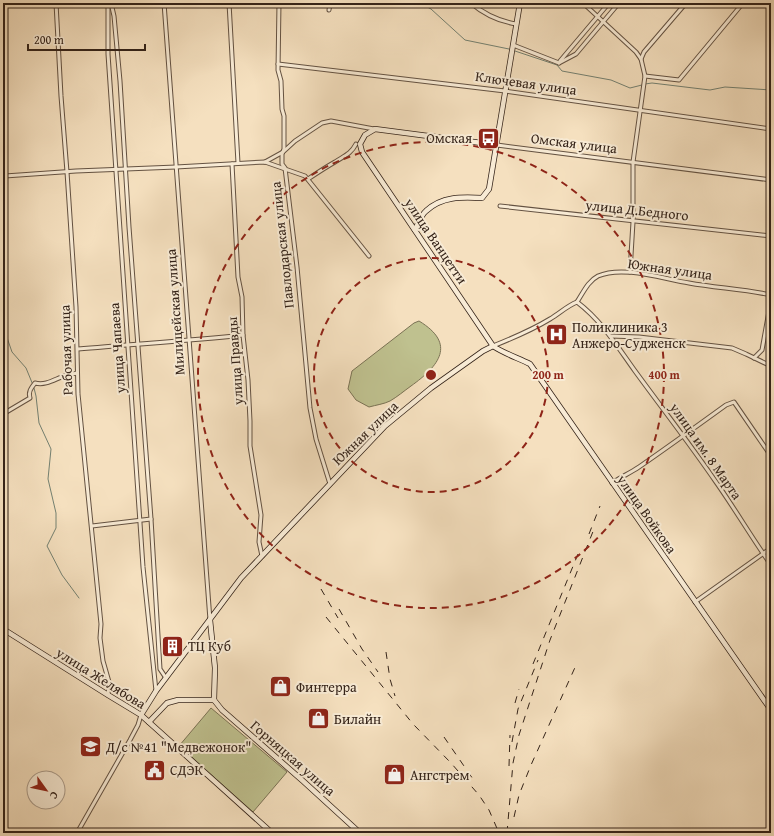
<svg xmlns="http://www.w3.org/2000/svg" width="774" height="836" viewBox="0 0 774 836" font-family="'Gentium Book Plus',serif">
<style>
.green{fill:#bfc18f;stroke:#7a7254}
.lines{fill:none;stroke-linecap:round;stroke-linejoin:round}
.stream{stroke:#738071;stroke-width:1}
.street-casing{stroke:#645242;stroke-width:5}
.secondary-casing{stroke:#342319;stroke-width:6}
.street{stroke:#f8ebd5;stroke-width:3}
.secondary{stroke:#f8ebd5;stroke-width:4.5}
.rail{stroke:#342319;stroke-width:1;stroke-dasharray:7 7;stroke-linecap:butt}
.ring{fill:none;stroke:#8f2418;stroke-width:2;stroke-dasharray:7 5}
.labels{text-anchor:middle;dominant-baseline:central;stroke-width:4;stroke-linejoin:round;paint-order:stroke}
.street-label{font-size:14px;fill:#342319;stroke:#f8ebd5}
.poi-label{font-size:14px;fill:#342319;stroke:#f8ebd5;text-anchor:start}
.centre{fill:#8f2418;stroke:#f8ebd5;stroke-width:2}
.ring-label{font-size:12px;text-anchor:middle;font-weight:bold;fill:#8f2418;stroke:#f8ebd5;stroke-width:4;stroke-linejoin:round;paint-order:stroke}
</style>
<rect width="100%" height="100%" fill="#f5e0bf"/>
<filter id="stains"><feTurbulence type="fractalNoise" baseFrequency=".005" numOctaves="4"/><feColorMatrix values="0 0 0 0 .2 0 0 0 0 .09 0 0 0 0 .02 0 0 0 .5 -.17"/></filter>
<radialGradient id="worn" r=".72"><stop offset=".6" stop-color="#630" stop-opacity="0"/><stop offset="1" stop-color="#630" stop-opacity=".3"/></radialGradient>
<g class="green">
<path d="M419,321C457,344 439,366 411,386C404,391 397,397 390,401C384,404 376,405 369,407L356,400L348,389L352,371L414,323Z"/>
<polygon points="211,708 287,772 253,812 179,746"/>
</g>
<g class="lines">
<g class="stream">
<polyline points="420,3 431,9 465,40 509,49"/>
<polyline points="515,51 557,65 562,71 611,80 630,88 642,85"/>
<polyline points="645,84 652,83 710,90 725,87 771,90"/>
<polyline points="3,279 5,280 4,297 6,319 3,326 12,352 26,368 33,385"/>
<polyline points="34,388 36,396 39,423 51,449 48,479 56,513 56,528 47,546 62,575 79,598"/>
</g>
<defs>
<g id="street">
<polyline points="56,3 61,96 67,172 76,307 78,394 101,624 100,638 103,661 109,682 108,695"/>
<polyline points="108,3 108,54 143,567 156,691"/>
<polyline points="111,3 114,16 120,81 129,227 151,519 160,669 166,678"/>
<polyline points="164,3 210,620"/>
<polyline points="229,3 238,163"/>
<polyline points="279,3 278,70 281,81 282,109 284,116 284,149 282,154 282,164 285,168 297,267 310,408 316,439 330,484"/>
<path d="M471,3C485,15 498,21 516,24"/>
<polyline points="583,3 636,52 641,59"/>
<polyline points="329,10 330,3"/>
<polyline points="513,45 559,63"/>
<polyline points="560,61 609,3"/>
<polyline points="559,63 576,54 619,3"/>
<polyline points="278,64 505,91 771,129"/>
<polyline points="645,76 679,80 743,3"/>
<polyline points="497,145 771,180"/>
<polyline points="265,162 283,152 295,141 322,123 331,121 374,129"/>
<polyline points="232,164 238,277 242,297 243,335 248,380 250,421 250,446 261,515 259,542 262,556"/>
<polyline points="5,176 76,171 176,167 265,162 305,176 369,256"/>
<path d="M308,179C317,173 326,167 335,162C344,156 351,154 356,144"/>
<polyline points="500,206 771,236"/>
<polyline points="630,272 633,222 633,162 645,76 641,59 644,52 686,3"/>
<path d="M577,302C583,293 588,281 598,276C623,265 663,279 689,283C717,288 744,289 771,295"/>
<polyline points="611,336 639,337 732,348 746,354 771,366"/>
<path d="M493,346C513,338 532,330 550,319C560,313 567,306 577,302C602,321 617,346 635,371C662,408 690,444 716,482C735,509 752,538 771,565"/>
<path d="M78,349C133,344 188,341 243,335"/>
<polyline points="754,358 762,350 771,300"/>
<path d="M3,414L30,398C28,392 31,388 35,383C47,386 56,378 67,375C70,374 74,374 77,373"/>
<path d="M612,483C621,477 630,473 639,467C668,447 697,426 726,405L734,402L771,456"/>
<polyline points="92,526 151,519"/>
<polyline points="695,602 771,548"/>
<polyline points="77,833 130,740 138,725 141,715"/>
</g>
<g id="secondary">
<path d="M497,145L375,129L365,135L360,144L362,152L493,346C505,354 518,358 530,364L771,710"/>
<path d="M415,230C418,224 421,215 426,211C442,196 462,197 482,198L489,189L520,3"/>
<polyline points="210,620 215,668 214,700"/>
<polyline points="3,629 108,695 141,715 272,833"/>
<polyline points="214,700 222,710 303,781 360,833"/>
<polyline points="141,715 156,691 241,578 385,426 431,388 483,351 493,346"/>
<polyline points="149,722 167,703 178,700 214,700"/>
</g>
</defs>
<use href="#street" class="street-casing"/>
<use href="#secondary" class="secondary-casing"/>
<use href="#street" class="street"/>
<use href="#secondary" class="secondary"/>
<g class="rail">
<polyline points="589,534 600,506"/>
<polyline points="321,589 338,618"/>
<polyline points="339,609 362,649 378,672"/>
<polyline points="326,617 413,724 451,763 479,795 489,810 499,833"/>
<polyline points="386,652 390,679 395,696"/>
<polyline points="533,664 578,554"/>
<polyline points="515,703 519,689"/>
<polyline points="444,737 475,782"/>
<polyline points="512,742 518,709 538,660"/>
<polyline points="509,766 510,735"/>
<polyline points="514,817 519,795 531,765 577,663"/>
<polyline points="507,833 513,763 519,735 550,640 594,529"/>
</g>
</g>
<g class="ring">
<circle cx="431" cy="375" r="117"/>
<circle cx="431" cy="375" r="233"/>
</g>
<defs>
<symbol id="bus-square" viewBox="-11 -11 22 22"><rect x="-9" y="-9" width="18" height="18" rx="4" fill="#8f2418" stroke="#f8ebd5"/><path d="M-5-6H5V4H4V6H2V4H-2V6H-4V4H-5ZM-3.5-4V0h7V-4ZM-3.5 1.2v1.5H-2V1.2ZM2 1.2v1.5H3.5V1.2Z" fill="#fff"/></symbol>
<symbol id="hospital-square" viewBox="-11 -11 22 22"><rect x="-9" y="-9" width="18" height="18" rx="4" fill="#8f2418" stroke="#f8ebd5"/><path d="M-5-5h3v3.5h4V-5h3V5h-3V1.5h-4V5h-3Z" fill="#fff"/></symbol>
<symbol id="building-square" viewBox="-11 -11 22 22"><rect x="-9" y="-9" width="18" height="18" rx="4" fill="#8f2418" stroke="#f8ebd5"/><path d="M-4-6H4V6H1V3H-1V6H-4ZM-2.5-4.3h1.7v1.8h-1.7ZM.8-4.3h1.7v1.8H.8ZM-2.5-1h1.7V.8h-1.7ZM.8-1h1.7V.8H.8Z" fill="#fff"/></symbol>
<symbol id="shop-square" viewBox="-11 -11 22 22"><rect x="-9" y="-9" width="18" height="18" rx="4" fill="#8f2418" stroke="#f8ebd5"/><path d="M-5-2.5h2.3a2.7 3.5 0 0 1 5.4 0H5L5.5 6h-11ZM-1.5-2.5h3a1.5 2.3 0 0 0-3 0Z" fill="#fff"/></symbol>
<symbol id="school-square" viewBox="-11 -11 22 22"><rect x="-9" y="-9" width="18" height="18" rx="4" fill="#8f2418" stroke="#f8ebd5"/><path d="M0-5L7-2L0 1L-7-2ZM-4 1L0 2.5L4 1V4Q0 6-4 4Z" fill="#fff"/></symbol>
<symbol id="civic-square" viewBox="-11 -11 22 22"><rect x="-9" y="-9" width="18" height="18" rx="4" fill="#8f2418" stroke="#f8ebd5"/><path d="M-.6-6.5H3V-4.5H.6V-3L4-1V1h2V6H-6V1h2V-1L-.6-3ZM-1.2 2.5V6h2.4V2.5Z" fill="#fff"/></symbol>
</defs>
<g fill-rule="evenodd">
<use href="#bus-square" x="476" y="126" width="25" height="25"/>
<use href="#hospital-square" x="544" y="322" width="25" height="25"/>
<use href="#building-square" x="160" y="634" width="25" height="25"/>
<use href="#shop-square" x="268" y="674" width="25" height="25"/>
<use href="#shop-square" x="306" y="706" width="25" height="25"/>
<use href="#school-square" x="78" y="734" width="25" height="25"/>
<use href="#civic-square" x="142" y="758" width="25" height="25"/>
<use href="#shop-square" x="382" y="762" width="25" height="25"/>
</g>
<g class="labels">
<g class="street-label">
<text transform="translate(526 83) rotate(8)">Ключевая улица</text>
<text transform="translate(574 143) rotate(7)">Омская улица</text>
<text transform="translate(637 210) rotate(6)">улица Д.Бедного</text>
<text transform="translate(436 241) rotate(56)">улица Ванцетти</text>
<text transform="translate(282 245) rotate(-96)">Павлодарская улица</text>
<text transform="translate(670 269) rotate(8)">Южная улица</text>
<text transform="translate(175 312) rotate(-94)">Милицейская улица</text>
<text transform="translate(117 348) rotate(-94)">улица Чапаева</text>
<text transform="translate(66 350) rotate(-92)">Рабочая улица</text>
<text transform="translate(235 361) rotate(-94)">улица Правды</text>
<text transform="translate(365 433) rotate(-44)">Южная улица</text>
<text transform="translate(706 451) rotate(55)">улица им. 8 Марта</text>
<text transform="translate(647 514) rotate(55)">улица Войкова</text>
<text transform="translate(101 678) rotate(32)">улица Желябова</text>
<text transform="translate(293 758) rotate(41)">Горняцкая улица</text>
</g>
<g class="poi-label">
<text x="472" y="138" text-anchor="end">Омская</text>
<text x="572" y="327">Поликлиника 3<tspan x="572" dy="16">Анжеро-Судженск</tspan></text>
<text x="188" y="646">ТЦ Куб</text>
<text x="296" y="687">Финтерра</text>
<text x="334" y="719">Билайн</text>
<text x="106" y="747">Д/с №41 "Медвежонок"</text>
<text x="170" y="770">СДЭК</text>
<text x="410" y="775">Ангстрем</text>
</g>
</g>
<circle cx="431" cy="375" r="6" class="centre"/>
<g class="ring-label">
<text x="548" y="379">200 m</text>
<text x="664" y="379">400 m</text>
</g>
<rect width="774" height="836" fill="none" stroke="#f5e0bf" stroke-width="16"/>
<rect x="4" y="4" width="766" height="828" fill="none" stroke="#342319" stroke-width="2"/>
<rect x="8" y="8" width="758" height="820" fill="none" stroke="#342319"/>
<g transform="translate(46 790) rotate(123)"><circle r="19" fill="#f8ebd5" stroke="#aa9b8a"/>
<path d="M0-3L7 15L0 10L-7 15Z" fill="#8f2418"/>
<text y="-6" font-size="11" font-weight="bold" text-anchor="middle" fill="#342319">С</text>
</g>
<path d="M28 44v6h117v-6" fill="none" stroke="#342319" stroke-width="2"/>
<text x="34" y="44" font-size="12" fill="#342319" stroke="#f8ebd5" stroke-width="3" paint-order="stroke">200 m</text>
<rect width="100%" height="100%" filter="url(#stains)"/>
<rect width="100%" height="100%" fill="url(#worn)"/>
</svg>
